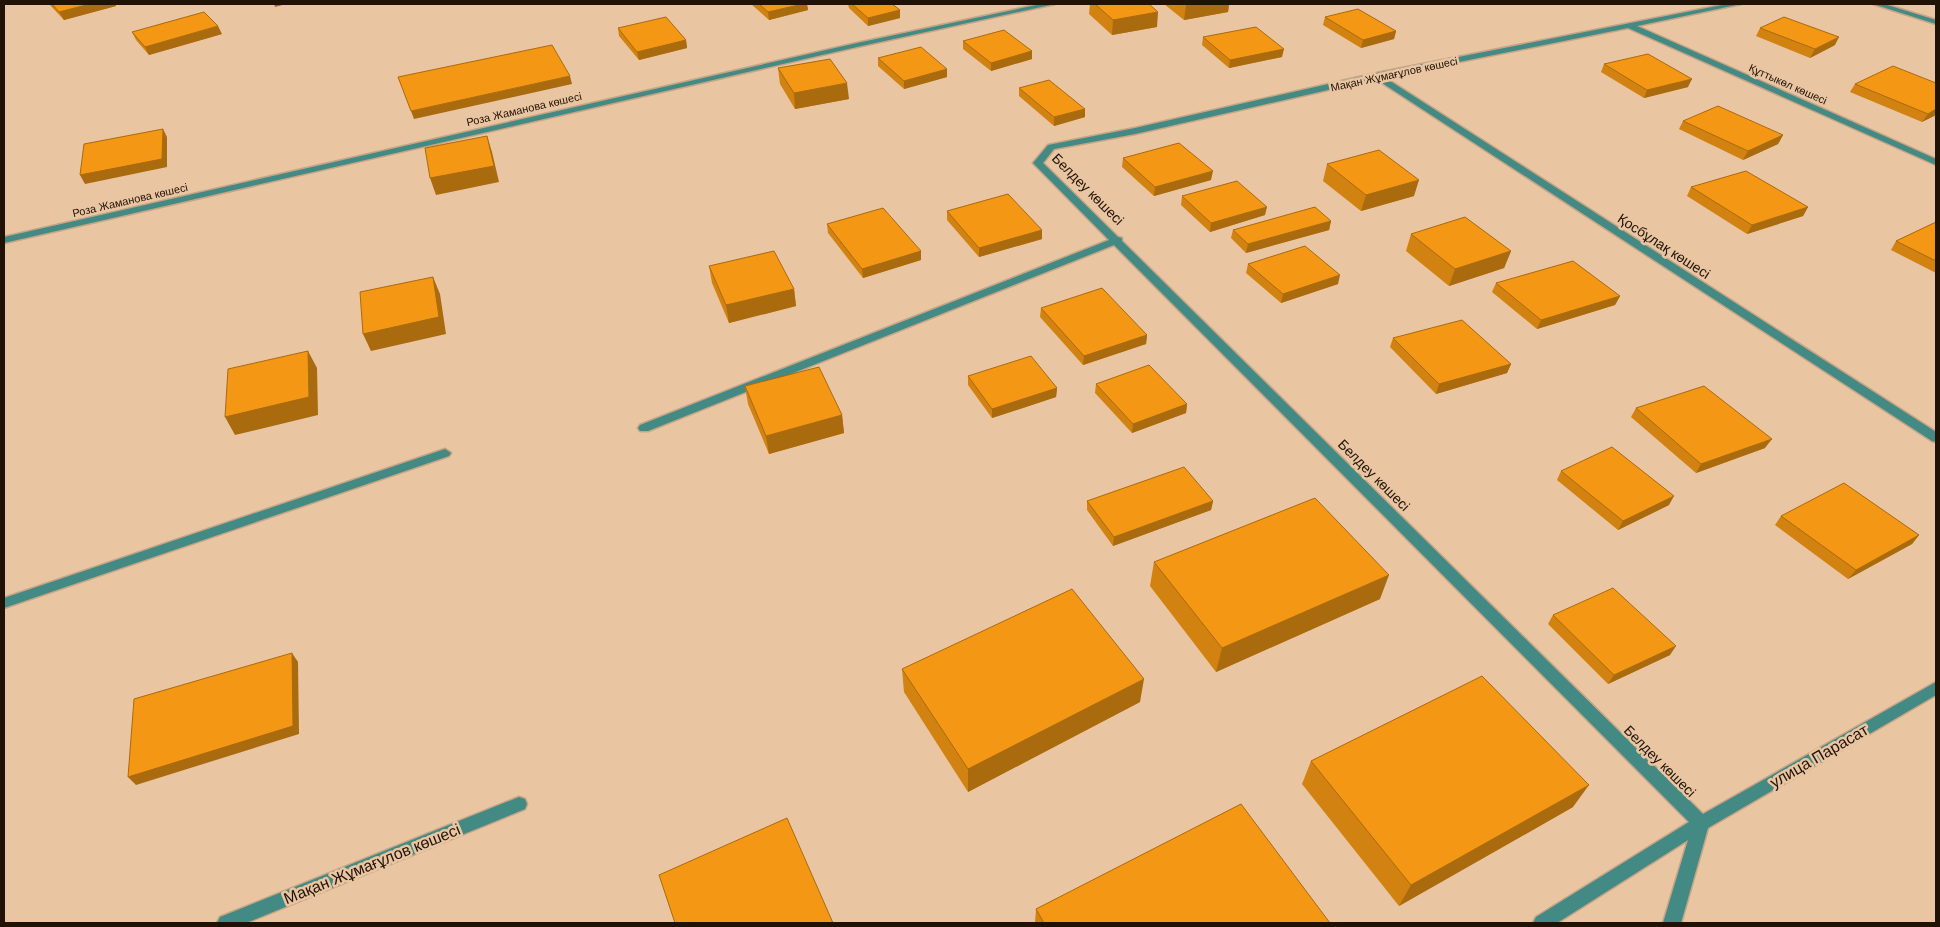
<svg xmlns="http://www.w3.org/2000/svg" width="1940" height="927" viewBox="0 0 1940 927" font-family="Helvetica,sans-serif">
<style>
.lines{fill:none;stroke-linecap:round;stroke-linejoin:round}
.minor-casing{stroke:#c5a586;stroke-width:3}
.minor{fill:#428a83;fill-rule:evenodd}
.wall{fill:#d18211}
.shaded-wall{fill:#aa6a0e}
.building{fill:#f39714;stroke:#aa6a0e}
.labels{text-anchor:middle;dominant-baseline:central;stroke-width:5;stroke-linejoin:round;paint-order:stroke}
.far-street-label{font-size:11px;fill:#201306;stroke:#e9c5a2}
.street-label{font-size:14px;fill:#201306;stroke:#e9c5a2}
.near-street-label{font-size:16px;fill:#201306;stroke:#e9c5a2}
</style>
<rect width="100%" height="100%" fill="#e9c5a2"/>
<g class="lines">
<defs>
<g id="minor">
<polygon points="1041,4 1055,4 857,47 4,243 4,237 857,43"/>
<polygon points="1727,4 1741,4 1637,26 1936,159 1936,165 1628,28 1384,77 1936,432 1936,442 1932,441 1376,79 1135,134 1054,149 1043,163 1118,237 1122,238 1122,241 1703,814 1936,682 1936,695 1708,828 1681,923 1663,923 1688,840 1557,923 1533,923 1536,917 1689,822 1114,245 648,431 640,431 638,428 640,425 1109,240 1033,163 1048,145 1135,128 1377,73"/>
<polygon points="1873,4 1884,4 1936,20 1936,24"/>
<polygon points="445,449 451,453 449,456 4,608 4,598"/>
<polygon points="519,797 525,799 527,804 525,809 246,923 217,923 220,917"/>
</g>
</defs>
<use href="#minor" class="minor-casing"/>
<use href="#minor" class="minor"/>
</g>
<g class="wall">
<polygon points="49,4 115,4 116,6 64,20"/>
<polygon points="751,4 807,4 808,10 769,20"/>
<polygon points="848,4 892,4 900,10 900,18 868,26 849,8"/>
<polygon points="1090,4 1149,4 1157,27 1112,35 1089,14"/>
<polygon points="1164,4 1229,4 1228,12 1184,20"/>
<polygon points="1325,17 1396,31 1394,39 1361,48 1323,25"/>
<polygon points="618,28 686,40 687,48 639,60 619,36"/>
<polygon points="1760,28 1835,45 1810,58 1756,36"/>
<polygon points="132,32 222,34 149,55 136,40"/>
<polygon points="1203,37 1282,57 1229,68 1202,45"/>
<polygon points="963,41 1032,51 1032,59 991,71 963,49"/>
<polygon points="878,58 947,77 904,89 878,66"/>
<polygon points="1604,64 1688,87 1644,98 1601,72"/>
<polygon points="778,68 849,99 795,109 780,84"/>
<polygon points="1936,83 1936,115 1922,122 1850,92 1855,84"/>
<polygon points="1019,88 1085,109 1085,117 1054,126 1019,96"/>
<polygon points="1683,121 1783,135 1778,144 1743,160 1679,129"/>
<polygon points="1123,158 1211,180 1154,196 1122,167"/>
<polygon points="1327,164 1414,196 1361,211 1323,181"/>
<polygon points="1691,187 1808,207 1803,216 1747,234 1687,196"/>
<polygon points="1182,196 1265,215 1210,232 1181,205"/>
<polygon points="947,211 1042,239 979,257 947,220"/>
<polygon points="1331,221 1329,230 1246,253 1231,238 1233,230"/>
<polygon points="1936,222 1936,273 1891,250 1896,241"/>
<polygon points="827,224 921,251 921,260 863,278 828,233"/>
<polygon points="1411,234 1511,251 1504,268 1449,286 1406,251"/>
<polygon points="1248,264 1338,284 1281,303 1246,273"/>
<polygon points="709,266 794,289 796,306 729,323 712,283"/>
<polygon points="1496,283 1620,296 1615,305 1537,329 1492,292"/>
<polygon points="1041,308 1147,335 1146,344 1083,365 1040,317"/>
<polygon points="1393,338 1511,364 1507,373 1436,394 1390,347"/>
<polygon points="968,376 1057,388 1056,397 992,418 968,385"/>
<polygon points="1096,384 1187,404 1186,413 1132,433 1095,393"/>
<polygon points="745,386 842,415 844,433 769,454 748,404"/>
<polygon points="1636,408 1765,448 1696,473 1631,417"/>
<polygon points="1561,471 1669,505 1618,530 1557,480"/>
<polygon points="1087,501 1213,501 1211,510 1113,546 1087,510"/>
<polygon points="1781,516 1919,535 1912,544 1848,579 1775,525"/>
<polygon points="1154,562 1380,599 1216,672 1150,586"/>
<polygon points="1553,615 1670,655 1608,684 1548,624"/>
<polygon points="902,669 1140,702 968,792 904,692"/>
<polygon points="1311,761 1573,807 1399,906 1302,784"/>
<polygon points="1036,909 1330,923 1035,923"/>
</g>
<g class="shaded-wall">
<polygon points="90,4 115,4 116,6 64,20 59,12"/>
<polygon points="274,4 286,4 275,7"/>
<polygon points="803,4 807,4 808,10 769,20 768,12"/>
<polygon points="1194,4 1229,4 1228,12 1184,20 1186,5"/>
<polygon points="900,10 900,18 868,26 868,18"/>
<polygon points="1158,12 1157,27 1112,35 1113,20"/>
<polygon points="218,26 222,34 149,55 145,47"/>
<polygon points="1396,31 1394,39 1361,48 1363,40"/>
<polygon points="1839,37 1835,45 1810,58 1815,49"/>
<polygon points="686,40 687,48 639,60 637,52"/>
<polygon points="1284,49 1282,57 1229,68 1230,60"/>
<polygon points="1032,51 1032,59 991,71 991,63"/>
<polygon points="947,69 947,77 904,89 904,81"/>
<polygon points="570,76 572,84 414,119 411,111"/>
<polygon points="1692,79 1688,87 1644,98 1647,90"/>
<polygon points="847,83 849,99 795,109 794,93"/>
<polygon points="1085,109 1085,117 1054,126 1054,117"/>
<polygon points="1936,109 1936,115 1922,122 1928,114"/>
<polygon points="163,129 167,137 167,167 85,184 80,175"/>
<polygon points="1783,135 1778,144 1743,160 1748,151"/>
<polygon points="487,136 492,152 499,182 436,195 430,178"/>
<polygon points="1213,171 1211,180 1154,196 1155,187"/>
<polygon points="1419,180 1414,196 1361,211 1366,195"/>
<polygon points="1267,207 1265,215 1210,232 1211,223"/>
<polygon points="1808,207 1803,216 1747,234 1752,225"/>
<polygon points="1331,221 1329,230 1246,253 1248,244"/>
<polygon points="1042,230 1042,239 979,257 979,248"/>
<polygon points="921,251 921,260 863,278 862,269"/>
<polygon points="1511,251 1504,268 1449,286 1455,269"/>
<polygon points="1340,275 1338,284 1281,303 1283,294"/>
<polygon points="433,277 440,294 446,334 371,351 363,334"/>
<polygon points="794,289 796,306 729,323 726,305"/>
<polygon points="1620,296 1615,305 1537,329 1541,320"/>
<polygon points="1147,335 1146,344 1083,365 1084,356"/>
<polygon points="308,351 317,368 318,415 235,435 225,417"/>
<polygon points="1511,364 1507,373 1436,394 1439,384"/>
<polygon points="1057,388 1056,397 992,418 992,409"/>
<polygon points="1187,404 1186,413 1132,433 1133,424"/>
<polygon points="842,415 844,433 769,454 766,436"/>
<polygon points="1772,439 1765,448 1696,473 1701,464"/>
<polygon points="1674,496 1669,505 1618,530 1623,521"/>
<polygon points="1213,501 1211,510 1113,546 1114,537"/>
<polygon points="1919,535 1912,544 1848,579 1856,570"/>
<polygon points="1389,575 1380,599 1216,672 1222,648"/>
<polygon points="1676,646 1670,655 1608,684 1614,675"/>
<polygon points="292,653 298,662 299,734 136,785 128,777"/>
<polygon points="1144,679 1140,702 968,792 968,769"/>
<polygon points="1589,785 1573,807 1399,906 1411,885"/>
</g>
<g class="building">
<polygon points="52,4 90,4 59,12"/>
<polygon points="759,4 803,4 768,12"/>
<polygon points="852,4 892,4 900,10 868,18"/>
<polygon points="1095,4 1149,4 1158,12 1113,20"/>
<polygon points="1358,9 1396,31 1363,40 1325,17"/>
<polygon points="204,12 218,26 145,47 132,32"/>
<polygon points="666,17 686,40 637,52 618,28"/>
<polygon points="1784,17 1839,37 1815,49 1760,28"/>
<polygon points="1256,27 1284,49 1230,60 1203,37"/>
<polygon points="1004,30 1032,51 991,63 963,41"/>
<polygon points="552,45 570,76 411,111 398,77"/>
<polygon points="921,47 947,69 904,81 878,58"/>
<polygon points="1648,54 1692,79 1647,90 1604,64"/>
<polygon points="830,59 847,83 794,93 778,68"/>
<polygon points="1893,66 1936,83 1936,109 1928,114 1855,84"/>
<polygon points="1049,80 1085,109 1054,117 1019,88"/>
<polygon points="1718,106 1783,135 1748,151 1683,121"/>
<polygon points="163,129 162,159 80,175 84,144"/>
<polygon points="487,136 494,166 430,178 425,148"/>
<polygon points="1179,143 1213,171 1155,187 1123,158"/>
<polygon points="1379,150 1419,180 1366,195 1327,164"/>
<polygon points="1746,171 1808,207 1752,225 1691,187"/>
<polygon points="1237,181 1267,207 1211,223 1182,196"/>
<polygon points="1008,194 1042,230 979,248 947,211"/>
<polygon points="1315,207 1331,221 1248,244 1233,230"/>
<polygon points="883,208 921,251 862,269 827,224"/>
<polygon points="1465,217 1511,251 1455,269 1411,234"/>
<polygon points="1936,222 1936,261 1896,241"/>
<polygon points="1305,246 1340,275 1283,294 1248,264"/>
<polygon points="774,251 794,289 726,305 709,266"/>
<polygon points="1573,261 1620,296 1541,320 1496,283"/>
<polygon points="433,277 439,317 363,334 360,292"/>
<polygon points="1102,288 1147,335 1084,356 1041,308"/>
<polygon points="1462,320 1511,364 1439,384 1393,338"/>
<polygon points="308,351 309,397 225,417 228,369"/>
<polygon points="1031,356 1057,388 992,409 968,376"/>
<polygon points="1149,365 1187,404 1133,424 1096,384"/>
<polygon points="819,367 842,415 766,436 745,386"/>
<polygon points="1704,386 1772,439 1701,464 1636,408"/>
<polygon points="1612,447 1674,496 1623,521 1561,471"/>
<polygon points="1184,467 1213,501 1114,537 1087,501"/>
<polygon points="1844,483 1919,535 1856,570 1781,516"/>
<polygon points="1315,498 1389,575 1222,648 1154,562"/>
<polygon points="1613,588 1676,646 1614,675 1553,615"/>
<polygon points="1072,589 1144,679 968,769 902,669"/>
<polygon points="292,653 293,726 128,777 134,699"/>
<polygon points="1482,676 1589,785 1411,885 1311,761"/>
<polygon points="1241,804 1330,923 1044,923 1036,909"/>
<polygon points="787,818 833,923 675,923 659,875"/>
</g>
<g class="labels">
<g class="far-street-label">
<text transform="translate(1394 74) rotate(-12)">Мақан Жұмағұлов көшесі</text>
<text transform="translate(1788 84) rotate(24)">Құттыкөл көшесі</text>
<text transform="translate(524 109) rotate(-13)">Роза Жаманова көшесі</text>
<text transform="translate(130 200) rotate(-13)">Роза Жаманова көшесі</text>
</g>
<g class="street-label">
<text transform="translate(1088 189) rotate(45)">Белдеу көшесі</text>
<text transform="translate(1664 246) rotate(33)">Қосбұлақ көшесі</text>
<text transform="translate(1374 475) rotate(45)">Белдеу көшесі</text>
<text transform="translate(1660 761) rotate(45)">Белдеу көшесі</text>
</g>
<g class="near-street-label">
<text transform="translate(1819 756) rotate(-30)">улица Парасат</text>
<text transform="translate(372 864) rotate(-22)">Мақан Жұмағұлов көшесі</text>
</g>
</g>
<rect width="1940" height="927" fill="none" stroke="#201306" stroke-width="10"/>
</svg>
